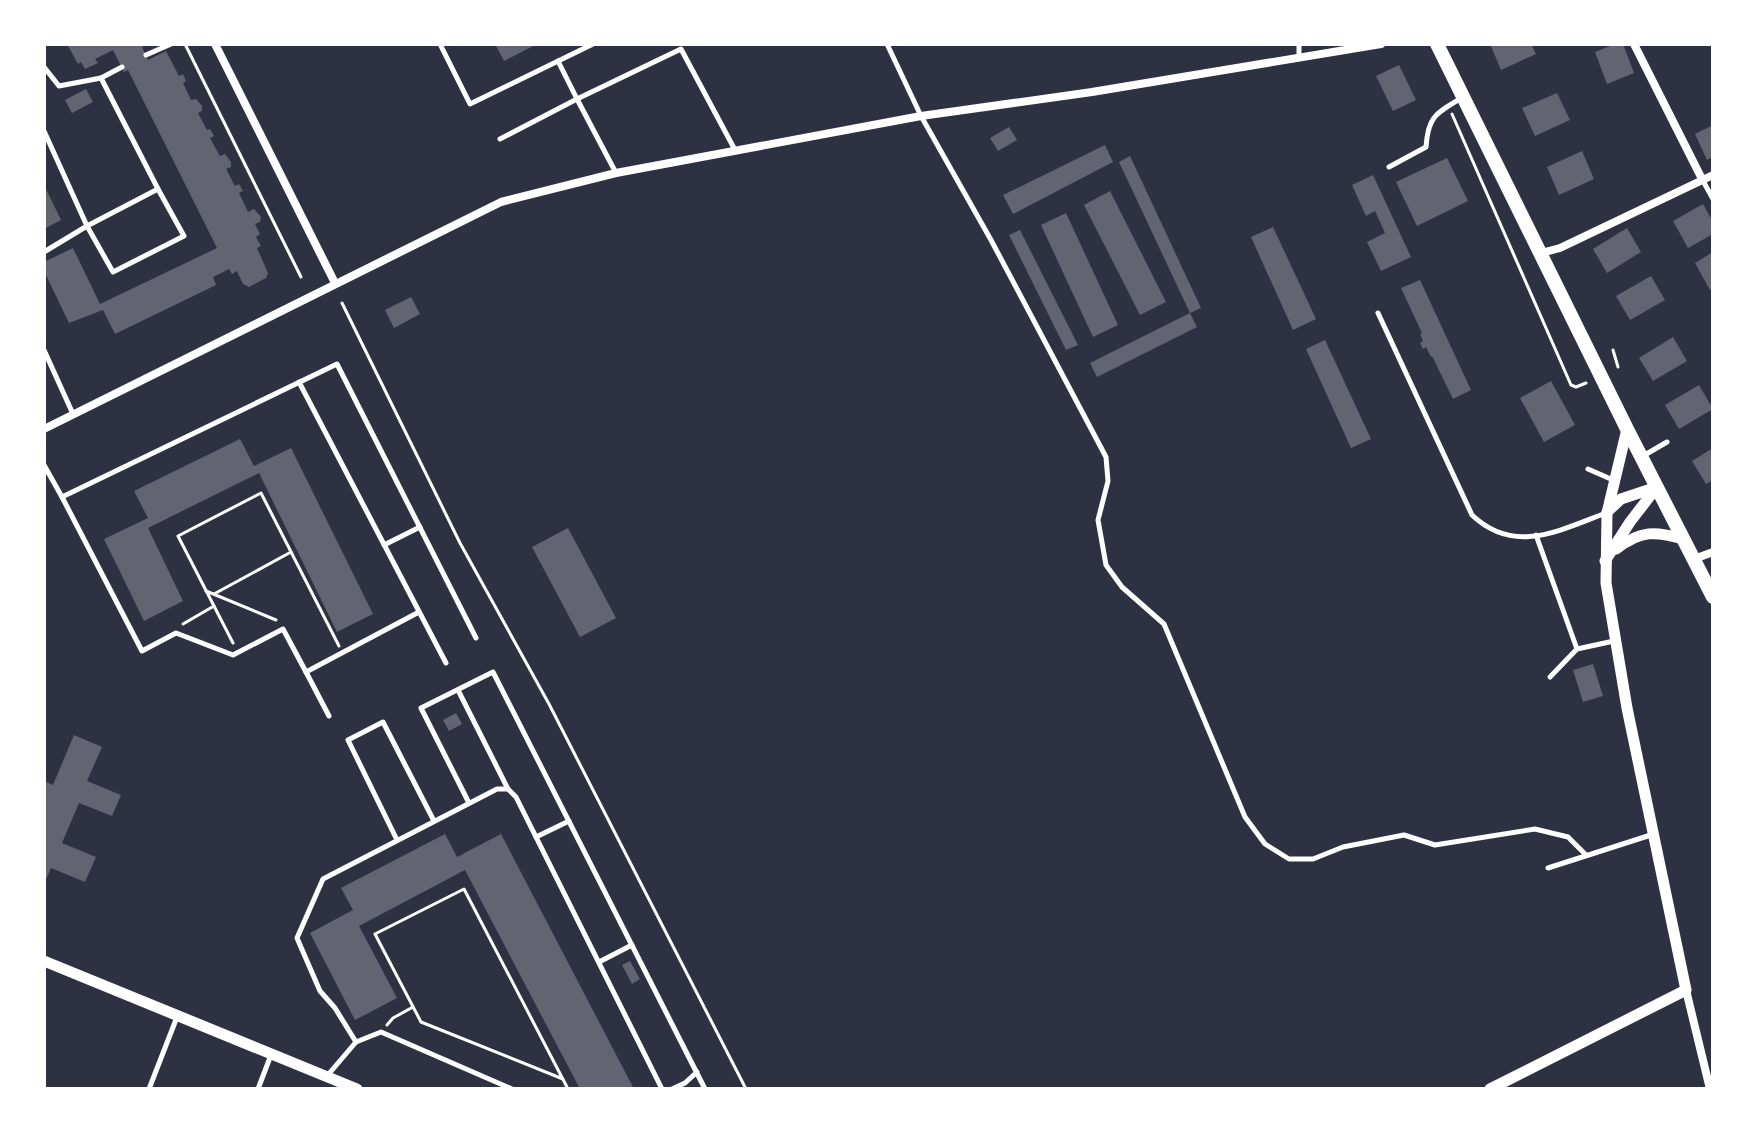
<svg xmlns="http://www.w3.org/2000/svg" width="1757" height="1133" viewBox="0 0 1757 1133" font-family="'Sofia Sans Condensed',sans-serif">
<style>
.building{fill:#626471}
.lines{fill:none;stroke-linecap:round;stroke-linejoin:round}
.path{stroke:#fff;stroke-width:3}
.service{stroke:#fff;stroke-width:5}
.minor{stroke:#fff;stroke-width:8}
.tertiary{stroke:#fff;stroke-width:11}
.primary{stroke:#fff;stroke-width:14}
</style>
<rect width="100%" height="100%" fill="#2d3142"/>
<g class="building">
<polygon points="67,44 147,44 142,47 148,60 166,51 179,76 183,74 186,81 183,83 191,100 196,99 202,106 202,111 198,113 207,130 210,129 214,136 210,138 220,156 225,154 231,162 231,167 226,169 235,186 239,184 243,191 239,193 248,212 254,209 261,217 260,222 255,224 260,234 256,237 261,246 257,248 268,273 266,278 249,287 243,284 237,271 232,274 229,269 213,277 216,285 115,334 103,310 69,323 44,271 44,262 73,248 100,304 217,248 128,70 124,72 113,50 95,59 98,63 85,69 81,62 78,64"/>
<polygon points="495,44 537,44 504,61"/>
<polygon points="1490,44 1531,44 1536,54 1501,70"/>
<polygon points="1615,44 1623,44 1634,73 1607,84 1595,52"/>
<polygon points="1399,65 1416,100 1393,111 1376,76"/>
<polygon points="86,89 93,102 72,113 65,100"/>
<polygon points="1557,93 1570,120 1535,136 1522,108"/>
<polygon points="1713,125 1713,157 1707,160 1695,134"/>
<polygon points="1009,127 1017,140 998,151 990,138"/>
<polygon points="1105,145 1113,162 1013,214 1003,195"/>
<polygon points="1582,151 1594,179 1559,195 1547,167"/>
<polygon points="1130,156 1201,308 1190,313 1197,327 1097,377 1090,363 1190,313 1119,162"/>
<polygon points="1447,158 1468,201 1417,226 1396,182"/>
<polygon points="1373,175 1411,257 1381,271 1367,242 1385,233 1375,211 1366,216 1352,185"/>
<polygon points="44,185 61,220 44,229"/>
<polygon points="1110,191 1166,302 1140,315 1084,205"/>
<polygon points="1703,204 1713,222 1713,234 1688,248 1673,221"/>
<polygon points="1066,213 1118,325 1093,337 1041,225"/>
<polygon points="1273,227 1316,319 1293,330 1251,237"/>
<polygon points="1627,228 1641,252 1607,273 1593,249"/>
<polygon points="1020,230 1078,345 1066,350 1009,235"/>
<polygon points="1713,252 1713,288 1710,290 1695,263"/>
<polygon points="1651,276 1665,300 1630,320 1616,296"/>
<polygon points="1420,280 1471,390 1453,399 1432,356 1431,357 1426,347 1423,349 1420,343 1423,341 1420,334 1422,333 1401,288"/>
<polygon points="411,297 420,314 394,328 385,310"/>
<polygon points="1673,337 1687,361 1653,381 1639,358"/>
<polygon points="1325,340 1371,439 1351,448 1306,349"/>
<polygon points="1551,381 1575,425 1544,442 1520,398"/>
<polygon points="1699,385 1713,409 1679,429 1665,405"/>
<polygon points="240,439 254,466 291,448 373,614 337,632 259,473 148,528 183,601 144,621 104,539 148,518 134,491"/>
<polygon points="1713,448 1713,480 1706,484 1692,461"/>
<polygon points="568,528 616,618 580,637 532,547"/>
<polygon points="1593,664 1603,696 1583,702 1573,670"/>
<polygon points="456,713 462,724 449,731 443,720"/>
<polygon points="74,735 102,747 87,781 121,795 112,816 79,803 62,843 96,857 85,882 51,868 44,884 44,781 53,785"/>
<polygon points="445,834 457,857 501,834 634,1089 580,1089 465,870 359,926 397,998 355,1020 310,933 353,910 341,888"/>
<polygon points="630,961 640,979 632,984 622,965"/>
</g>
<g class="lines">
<g class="path">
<polyline points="185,44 301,277"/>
<polyline points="1452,114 1571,385 1576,387 1586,383"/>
<polyline points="342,303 460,543 549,704 746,1089"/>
<polyline points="1613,350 1618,367"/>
<polyline points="206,591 276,620"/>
<polyline points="214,594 291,552"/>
<polyline points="183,624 214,606"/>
<polyline points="233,643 178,536 261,493 339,646"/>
<polyline points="387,1025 393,1018 413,1007"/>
<polyline points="563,1079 421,1022 375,934 464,889 568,1089"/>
</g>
<g class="service">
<polyline points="440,44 470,104 593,44"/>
<polyline points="887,44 921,116 991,240 1106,457 1108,481 1098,520 1106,565 1122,587 1164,624 1245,817 1265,844 1289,859 1313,859 1343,847 1404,835 1435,845 1535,829 1568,837 1586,855"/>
<polyline points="146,55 171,44"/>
<polyline points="1299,58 1299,44"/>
<polyline points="558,61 577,99 681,49 735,150"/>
<polyline points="44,67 59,86 101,78 158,189"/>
<polyline points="101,78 122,67"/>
<polyline points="44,131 87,226 113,272 184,236 158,189 87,226 44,252"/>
<polyline points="500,139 577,99 616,173"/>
<path d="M1389,167L1426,147C1428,117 1435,114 1460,99"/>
<polyline points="1702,179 1713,199"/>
<path d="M1378,313L1472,515C1514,555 1558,531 1606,513"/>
<polyline points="44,350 73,414"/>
<polyline points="299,382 446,663"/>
<polyline points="1643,456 1667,442"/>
<polyline points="44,465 62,497 337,364 476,638"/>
<polyline points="1588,469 1613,480"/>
<polyline points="62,497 142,651 176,633 233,655 283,629 306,672 419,612"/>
<polyline points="1536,535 1577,649"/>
<polyline points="384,545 420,527"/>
<polyline points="306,672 329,716"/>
<polyline points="1550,677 1577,649 1614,641"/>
<polyline points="458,690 508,789"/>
<polyline points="469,803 421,708 493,672 705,1089"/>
<polyline points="536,837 569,821"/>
<polyline points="397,840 348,740 383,722 434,821"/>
<polyline points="1548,868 1654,834"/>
<polyline points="599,962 632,945"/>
<polyline points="356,1042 335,1008 320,991 297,938 323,879 497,789 508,789 516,797 662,1089"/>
<polyline points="327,1076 356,1042 381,1032 512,1089"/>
<polyline points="149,1089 177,1017"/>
<polyline points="258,1089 271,1055"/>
<polyline points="672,1089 685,1083 697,1072"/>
</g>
<g class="minor">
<polyline points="215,44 335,283"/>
<polyline points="1634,44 1702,179"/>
<polyline points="1541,253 1560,248 1713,175"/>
<polyline points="44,429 501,202 616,173 921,116 1092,92 1381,44"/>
<polyline points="1694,559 1713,552"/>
<polyline points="1686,990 1710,1089"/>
</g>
<g class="tertiary">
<polyline points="1607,512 1621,499 1657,487"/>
<path d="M1616,549C1641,530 1655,531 1684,539"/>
<polyline points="1605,561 1630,522 1657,487"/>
<polyline points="44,961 357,1089"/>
<polyline points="1490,1089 1686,990 1627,708 1606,583 1607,513 1627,429"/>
</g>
<polyline class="primary" points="1437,44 1627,429 1713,597"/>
</g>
<rect width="1757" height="1133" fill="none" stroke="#ffffff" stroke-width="92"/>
</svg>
